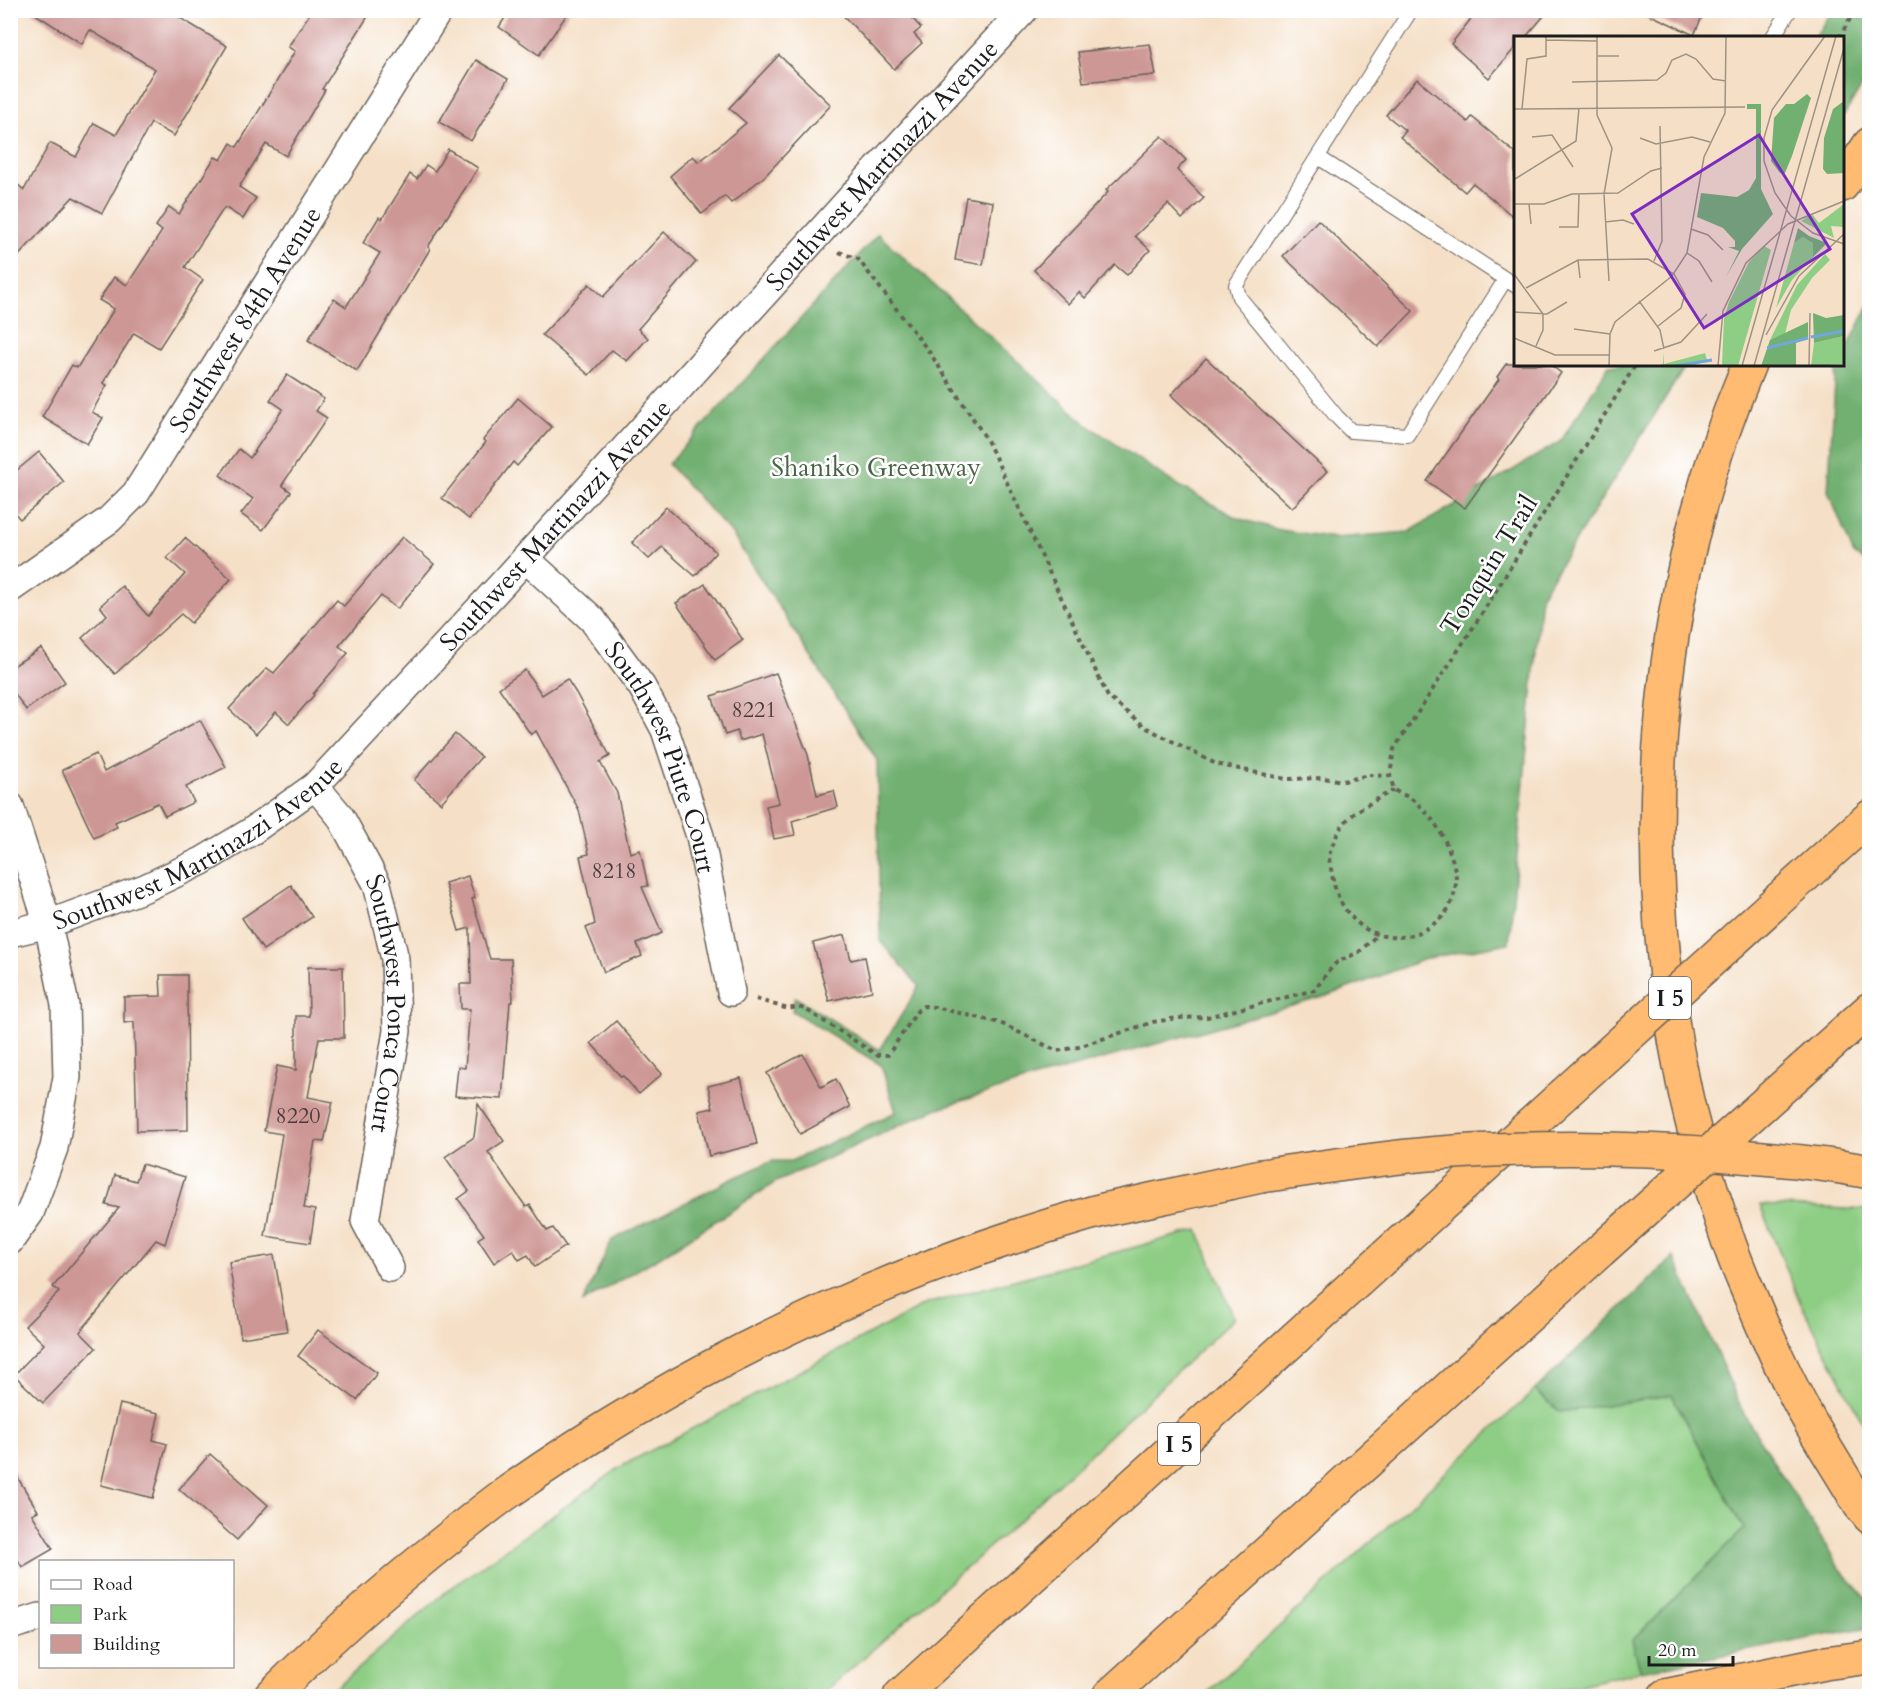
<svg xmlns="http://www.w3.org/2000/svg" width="1880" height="1707" viewBox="0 0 1880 1707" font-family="Cardo,serif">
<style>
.green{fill:#8ecd84;stroke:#557450;stroke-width:1.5}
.forest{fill:#72b072;stroke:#476647;stroke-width:1.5}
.building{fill:#cd9795}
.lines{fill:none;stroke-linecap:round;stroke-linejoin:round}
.service-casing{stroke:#686158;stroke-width:16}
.minor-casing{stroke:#686158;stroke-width:30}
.motorway-casing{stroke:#686158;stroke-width:36}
.path{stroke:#686158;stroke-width:4;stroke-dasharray:4.5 4.5;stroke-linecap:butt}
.service{stroke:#fff;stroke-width:14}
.minor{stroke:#fff;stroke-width:27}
.motorway{stroke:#ffbb71;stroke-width:33}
.motorway-bridge-casing{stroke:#686158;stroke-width:36;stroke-linecap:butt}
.motorway-bridge{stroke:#ffbb71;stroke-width:33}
.labels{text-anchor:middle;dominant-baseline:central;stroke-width:5;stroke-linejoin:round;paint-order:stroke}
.number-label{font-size:22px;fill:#483b3a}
.shield{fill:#fff;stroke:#606060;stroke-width:1.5}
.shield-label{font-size:24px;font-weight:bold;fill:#1c1c1c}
.street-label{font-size:26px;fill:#1c1c1c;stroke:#fff}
.park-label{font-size:26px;fill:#4a6346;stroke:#fff}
.inset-river{fill:none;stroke:#72a6df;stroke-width:3}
.inset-road{fill:none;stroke:#9e9283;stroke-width:1.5}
.view{fill:#7b2cbf;fill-opacity:0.15;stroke:#7b2cbf;stroke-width:3}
.inset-edge{fill:none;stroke:#1c1c1c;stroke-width:3}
</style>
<rect width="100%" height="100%" fill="#fff"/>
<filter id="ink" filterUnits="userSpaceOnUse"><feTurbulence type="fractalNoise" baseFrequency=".0167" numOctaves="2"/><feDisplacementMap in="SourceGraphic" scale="12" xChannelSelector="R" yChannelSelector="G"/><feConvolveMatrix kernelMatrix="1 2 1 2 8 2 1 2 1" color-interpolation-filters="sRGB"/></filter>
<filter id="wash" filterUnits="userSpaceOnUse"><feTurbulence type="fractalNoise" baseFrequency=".008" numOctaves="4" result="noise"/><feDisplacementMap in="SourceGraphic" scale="24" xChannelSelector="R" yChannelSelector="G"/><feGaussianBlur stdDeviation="1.35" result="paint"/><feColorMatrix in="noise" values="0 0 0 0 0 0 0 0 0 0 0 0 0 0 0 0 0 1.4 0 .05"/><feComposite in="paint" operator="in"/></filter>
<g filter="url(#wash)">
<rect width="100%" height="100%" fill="#f5e0c7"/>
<g class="green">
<polygon points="1760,1205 1869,1210 1869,1435 1800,1302"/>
<polygon points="1198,1230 1234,1318 1019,1521 820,1696 326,1696 447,1591 622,1466 926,1304"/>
<polygon points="1535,1390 1560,1412 1672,1395 1744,1529 1632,1641 1641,1671 1533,1696 1204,1696"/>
</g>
<g class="forest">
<polygon points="1832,10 1869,11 1869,74 1843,117 1842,38 1815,37"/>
<polygon points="878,234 1086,424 1174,483 1237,518 1280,530 1335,538 1409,532 1561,441 1609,365 1686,365 1541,595 1509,943 1428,958 1327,996 1035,1078 936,1109 776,1182 661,1256 583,1302 612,1240 736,1177 772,1161 791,1161 896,1112 881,1065 792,1011 795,997 880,1050 919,986 880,941 877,760 732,534 668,464"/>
<polygon points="1869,305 1869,563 1854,555 1828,491 1836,369 1839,365 1842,364 1843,357"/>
<polygon points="1674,1257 1745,1416 1839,1567 1869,1601 1869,1627 1641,1671 1632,1641 1744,1529 1672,1395 1560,1412 1535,1390"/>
</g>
<g id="blocks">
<g class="building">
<polygon points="29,10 167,10 227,46 174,136 151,123 102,213 73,197 10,265 10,178 24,190 50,143 76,157 94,123 116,135 155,69 90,30 82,44"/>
<polygon points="312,10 372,10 322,89 325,90 286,156 266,144 239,187 256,198 243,219 226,208 224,208 185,267 203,280 159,348 134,333 103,383 107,385 92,412 103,418 87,444 42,417 72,365 77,368 114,309 99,300 114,277 127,285 162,231 156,226 169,207 179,214 215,157 221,160 231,143 237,147 295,51 288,47"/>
<polygon points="510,10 570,10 539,55 499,27"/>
<polygon points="838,10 905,10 921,28 914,34 922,43 894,69"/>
<polygon points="1478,10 1549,10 1525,38 1515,38 1515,48 1489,78 1451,44"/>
<polygon points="1640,10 1705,10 1694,35"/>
<polygon points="1150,44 1156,75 1083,82 1078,52"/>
<polygon points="779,55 831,105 765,176 731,203 725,196 702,214 670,176 693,156 699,162 746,123 729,108"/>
<polygon points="476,60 508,79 471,141 439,122"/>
<polygon points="1417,79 1468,122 1472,117 1515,153 1515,218 1473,183 1465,192 1400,137 1406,131 1386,115"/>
<polygon points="1162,136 1186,160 1177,170 1204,198 1182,219 1168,204 1135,236 1150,250 1127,275 1115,265 1085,298 1079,292 1068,304 1034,270 1108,192 1106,190"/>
<polygon points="448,149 478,168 428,247 430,249 357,371 308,340 334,299 346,307 380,253 363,243 379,217 382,219 410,174 417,179 426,165 435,171"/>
<polygon points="966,197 993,202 983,265 955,260"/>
<polygon points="1318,220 1413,311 1378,347 1283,256"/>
<polygon points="664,232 696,262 638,329 648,338 627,361 612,350 589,375 542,335 589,284 603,297"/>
<polygon points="1206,358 1327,471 1292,508 1171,395"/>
<polygon points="1506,364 1549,364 1561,373 1465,508 1427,481 1499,379 1497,377"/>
<polygon points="287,375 324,399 316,411 327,418 282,485 291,492 263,530 241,514 253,499 220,475 239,449 250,458 283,409 270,400"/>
<polygon points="518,398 552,427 517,466 513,462 469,519 442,498 486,442 483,440"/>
<polygon points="39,452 64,482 20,519 10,508 10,476"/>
<polygon points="666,507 716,552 695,576 662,547 649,559 632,543"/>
<polygon points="402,537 434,564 397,609 381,596 339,646 348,653 313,694 314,695 289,724 276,712 256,734 229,709 267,668 274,673 337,600 344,606"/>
<polygon points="185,538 231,579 191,623 181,614 115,674 82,638 107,615 100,606 122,586 148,616 185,574 167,558"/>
<polygon points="705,584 743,640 715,660 676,603"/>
<polygon points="41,648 65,682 26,710 10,687 10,668"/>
<polygon points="525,670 542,695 567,679 576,693 610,756 600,762 617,793 630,853 640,850 648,886 642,887 662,933 637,944 642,956 604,972 586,928 595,924 580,856 589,854 579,810 536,731 531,735 499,688"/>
<polygon points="776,673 808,755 817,795 834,791 838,807 792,821 795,835 774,839 766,806 779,803 762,734 740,741 737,731 725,735 712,696"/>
<polygon points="200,720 226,767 186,787 194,802 165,816 158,803 115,822 117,827 94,838 62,770 96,754 104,772"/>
<polygon points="455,734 481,757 441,803 414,780"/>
<polygon points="468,876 475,898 472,899 490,959 511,959 513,1002 510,1002 502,1099 455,1096 458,1067 465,1068 470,1009 461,1009 460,984 471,984 470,928 459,931 445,883"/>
<polygon points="291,885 312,917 263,950 242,918"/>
<polygon points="845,935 851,960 865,957 872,991 829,1001 813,943"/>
<polygon points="308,967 343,967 344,1038 319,1038 308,1097 333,1102 324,1142 315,1141 304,1208 315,1210 310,1243 265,1236 282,1134 264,1131 277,1066 296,1070 296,1016 309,1016"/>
<polygon points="160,975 187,975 188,1130 137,1131 134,1022 124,1023 124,997 161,996"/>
<polygon points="616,1021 662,1074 639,1094 623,1076 621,1077 591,1043"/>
<polygon points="803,1054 821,1087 836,1079 850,1107 800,1134 767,1073"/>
<polygon points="741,1078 757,1144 709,1156 699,1111 713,1108 708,1086"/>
<polygon points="478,1104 504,1141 488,1152 526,1207 530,1205 547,1231 553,1228 566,1246 535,1267 528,1255 519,1260 513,1250 494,1263 478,1239 484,1235 458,1199 469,1191 445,1157 474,1137"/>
<polygon points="142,1164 185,1177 165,1244 156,1240 80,1332 96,1348 43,1403 14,1375 44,1344 25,1326 59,1292 53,1287 119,1208 106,1205 115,1175 136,1181"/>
<polygon points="274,1255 287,1331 241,1338 229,1262"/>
<polygon points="318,1330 377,1373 357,1400 298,1356"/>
<polygon points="120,1404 159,1413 153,1440 167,1444 153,1498 101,1485"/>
<polygon points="210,1454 268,1505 237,1540 179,1489"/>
<polygon points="10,1465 38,1511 32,1514 53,1549 22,1567 10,1546"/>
</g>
</g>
</g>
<g filter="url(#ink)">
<use href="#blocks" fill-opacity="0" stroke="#686158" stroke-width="1.5"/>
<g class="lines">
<defs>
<g id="service">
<polyline points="1411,10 1236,285 1239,297 1337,417 1351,431 1407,435 1505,280"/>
<polyline points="1772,38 1790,10"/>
<polyline points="1318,157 1516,286"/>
</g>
<g id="minor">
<path id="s1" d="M526,559L592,619L642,687L665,730L700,836L731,992"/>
<path id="s2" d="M10,589L109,520L136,493L439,10"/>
<path id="s3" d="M315,786L340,816L377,884L395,959L397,1031L365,1221L390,1268"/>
<polyline points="10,806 48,924 65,1005 67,1077 54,1148 30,1213 10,1241"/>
<path id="s4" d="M10,933L48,924L145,888L202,861L252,831L315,786L505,581L867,180L1024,10"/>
<polyline points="10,1626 40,1617"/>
</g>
<g id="motorway">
<polyline points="1842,185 1870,144"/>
<path d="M1749,364C1654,590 1634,842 1683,1082C1694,1136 1711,1191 1729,1243C1735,1260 1742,1277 1749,1293C1766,1334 1784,1374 1805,1413C1822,1444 1842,1474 1860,1505L1870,1517"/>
<polyline points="1778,900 1870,817"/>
<polyline points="1803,1069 1870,1009"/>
<path d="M271,1696C328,1639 387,1587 450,1537C468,1523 486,1508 504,1495C682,1369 879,1274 1088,1214C1108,1208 1129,1205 1150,1200C1187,1192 1224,1184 1261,1176"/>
<polyline points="900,1696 1563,1095"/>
<polyline points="1109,1696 1600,1251"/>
<polyline points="1665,1696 1825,1663 1870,1657"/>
</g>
</defs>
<use href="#service" class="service-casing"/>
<use href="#minor" class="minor-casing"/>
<use href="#motorway" class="motorway-casing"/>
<g class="path">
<polyline points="1839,38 1855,10"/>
<polyline points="839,252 858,259 930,353 987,440 1108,697 1145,727 1216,764 1286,779 1323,778 1344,781 1368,775 1390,776"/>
<path d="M1394,790C1379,798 1351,812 1342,826C1338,831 1330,850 1329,856C1329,861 1331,868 1332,874C1340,931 1397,959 1442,917C1454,905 1459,882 1454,866C1448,841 1434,817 1414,801C1408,796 1400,794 1394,790L1390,776L1394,749L1476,623L1636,364"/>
<polyline points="756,999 788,1009 798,1007 805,1009 877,1055 888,1055 918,1010 924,1006 935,1007 1000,1023 1057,1051 1078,1047 1153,1022 1178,1018 1207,1017 1315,990 1327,973 1337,962 1359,952 1377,935"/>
</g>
<use href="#service" class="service"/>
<use href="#minor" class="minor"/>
<use href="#motorway" class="motorway"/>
<defs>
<g id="motorway-bridge">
<polyline points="1563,1095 1778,900"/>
<path d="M1261,1176C1317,1168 1372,1159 1429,1154C1529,1146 1629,1147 1729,1155C1776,1159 1823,1163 1870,1172"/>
<polyline points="1600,1251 1803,1069"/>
</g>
</defs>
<use href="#motorway-bridge" class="motorway-bridge-casing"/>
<use href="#motorway-bridge" class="motorway-bridge"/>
</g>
</g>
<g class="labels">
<g class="number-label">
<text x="754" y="710">8221</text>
<text x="614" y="871">8218</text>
<text x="298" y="1116">8220</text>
</g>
<g class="shield">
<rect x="1649" y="977" width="42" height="42" rx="4.5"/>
<rect x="1158" y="1423" width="42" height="42" rx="4.5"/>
</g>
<g class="shield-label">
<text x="1670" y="998">I 5</text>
<text x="1179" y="1444">I 5</text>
</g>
<g class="street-label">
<text stroke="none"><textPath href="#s4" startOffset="1182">Southwest Martinazzi Avenue</textPath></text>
<text stroke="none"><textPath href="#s2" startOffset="364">Southwest 84th Avenue</textPath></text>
<text stroke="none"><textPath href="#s4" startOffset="696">Southwest Martinazzi Avenue</textPath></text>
<text transform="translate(1489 565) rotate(-58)">Tonquin Trail</text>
<text stroke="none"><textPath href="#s1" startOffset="246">Southwest Piute Court</textPath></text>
<text stroke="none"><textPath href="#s4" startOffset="210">Southwest Martinazzi Avenue</textPath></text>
<text stroke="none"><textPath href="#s3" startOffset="238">Southwest Ponca Court</textPath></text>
</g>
<g class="park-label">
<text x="876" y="467">Shaniko Greenway</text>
</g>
</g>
<g transform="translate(1514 36)">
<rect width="330" height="330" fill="#f5e0c7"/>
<path d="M330,168V191L317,190L320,202L287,185L298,178L305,187ZM289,201L300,207L299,221L278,244L262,272L280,207ZM250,210L257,214L224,330H208L210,283L215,266L235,226ZM311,218L316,224L298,242L277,274L271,298L256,304L283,249ZM330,300V328L297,330L300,307ZM150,316V328L191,317L193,324L179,330H142L149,328Z" fill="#8ecd84"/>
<path d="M293,58L297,62L278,120L271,137H266L257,125L260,82L272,68H280ZM330,65V137L313,138L309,133L310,102L319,73ZM233,68H247V153L259,178L228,213L212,241L225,215L214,211H221V205L209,192L183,181L187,157L223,161L235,154L242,142V73H233ZM284,192L295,200L313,207L299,221V207L289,201L280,207ZM299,277L312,282L330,279V300L300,307ZM294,286V303L282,307V330H247L256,304Z" fill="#72b072"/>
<path class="inset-river" d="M297,301L330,295M253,312L294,302M161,330L198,324"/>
<path class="inset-road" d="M83,0V79L98,112L90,158L95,245M311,0L258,74L250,102V125L261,157L277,180L299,197L330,208M32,4L83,5M83,20H105M58,46L143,44L152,37L158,24L172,18L182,23L199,43L212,45M0,73L231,71M8,73L13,23L32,20V0M18,101L38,99L59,131M126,102L142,108L178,101L196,106M1,143L62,105L65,72M0,168H30L58,158L104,157L137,135L148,132M15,168L17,188M91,186L109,184L120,188M45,191H64L65,158M177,193L194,199L209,214M173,217L185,225L198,246M64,224L66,242M140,225L148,205L146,90M0,238L29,278V294L22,310M12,252L64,224L134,223L160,238L171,258L167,272L144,290M125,265L146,294L150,313M0,276L33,278L53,266M60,293L96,298M252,299L285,240L330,198M0,302L41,319H95M140,315L167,306L193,278M95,330L96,298L101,286L158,240L173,217L190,121L211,77L212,0M204,330L209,275L232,227L274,188L330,165M228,330L322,0M240,330L330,12M295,330L296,277"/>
<path class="view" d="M245,99L316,213L190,292L118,178Z"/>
<rect width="330" height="330" class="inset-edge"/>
</g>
<rect width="1880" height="1707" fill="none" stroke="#fff" stroke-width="36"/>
<rect x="39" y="1560" width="195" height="108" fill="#ffffff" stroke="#a4a4a4" stroke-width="1.5"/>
<rect x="51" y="1580" width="30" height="9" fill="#ffffff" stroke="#a4a4a4" stroke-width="1.5"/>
<text x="93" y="1590" font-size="18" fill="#1c1c1c">Road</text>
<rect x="51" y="1605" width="30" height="18" fill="#8ecd84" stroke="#a4a4a4" stroke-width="1.5"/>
<text x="93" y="1620" font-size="18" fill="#1c1c1c">Park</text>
<rect x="51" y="1635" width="30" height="18" fill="#cd9795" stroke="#a4a4a4" stroke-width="1.5"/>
<text x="93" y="1650" font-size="18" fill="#1c1c1c">Building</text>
<path d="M1649 1656v9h84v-9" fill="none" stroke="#1c1c1c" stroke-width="3"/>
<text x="1658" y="1656" font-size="18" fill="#1c1c1c" stroke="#ffffff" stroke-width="4.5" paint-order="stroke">20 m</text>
</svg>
